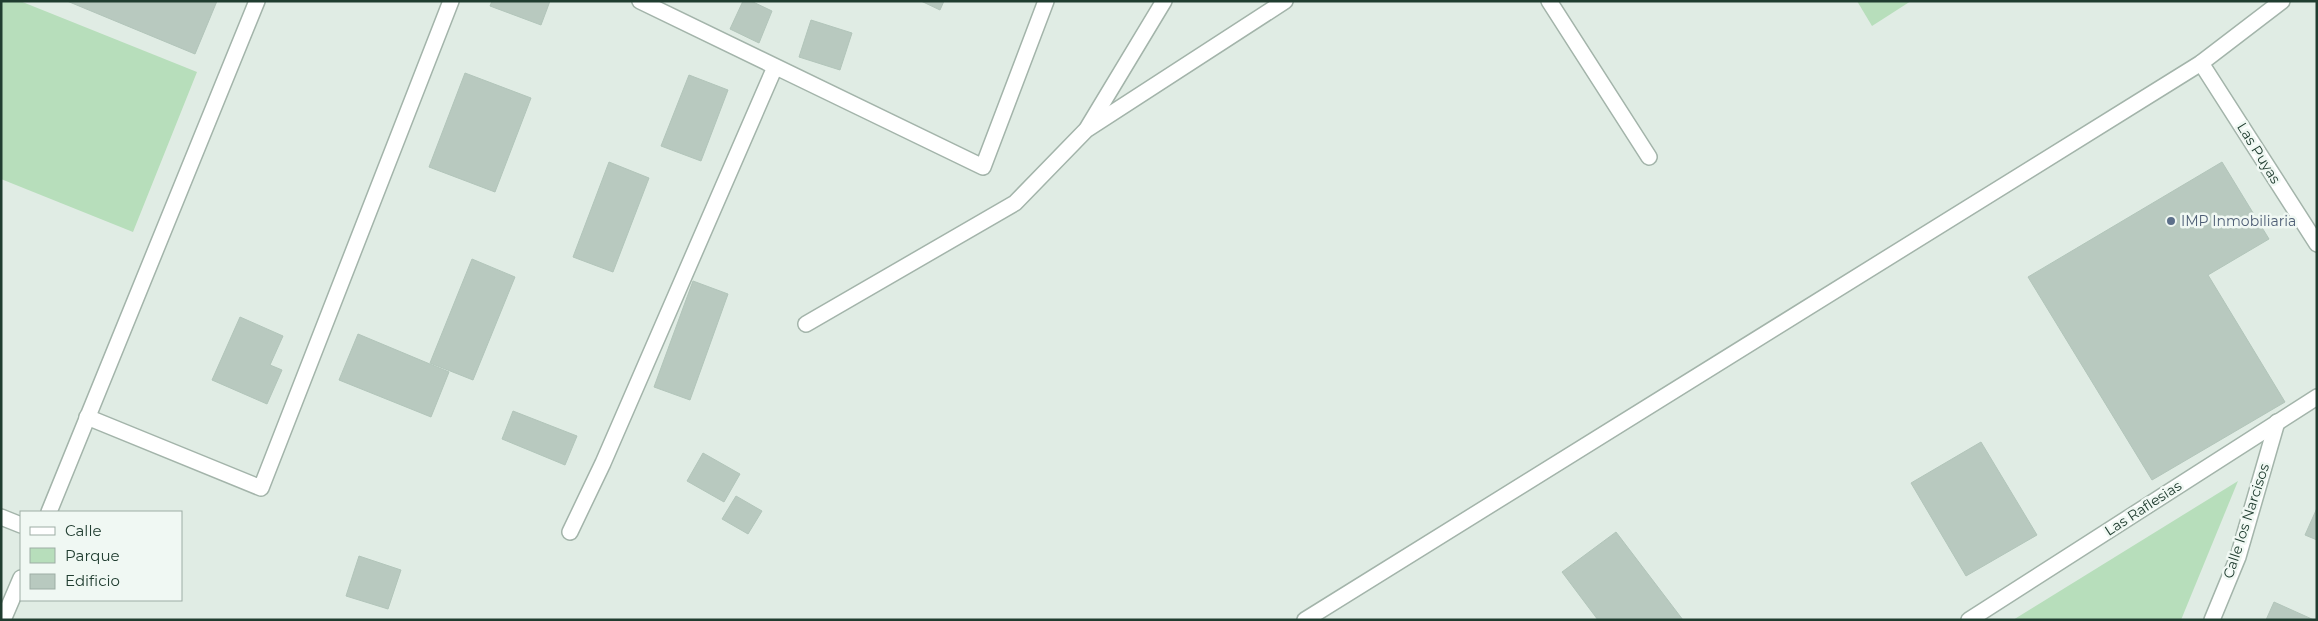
<svg xmlns="http://www.w3.org/2000/svg" width="2318" height="621" viewBox="0 0 2318 621" font-family="Montserrat,sans-serif">
<style>
.green{fill:#b7debb}
.building{fill:#b8c9bf;stroke:#b2c5ba}
.lines{fill:none;stroke-linecap:round;stroke-linejoin:round}
.minor-casing{stroke:#a3b4aa;stroke-width:18}
.minor{stroke:#fff;stroke-width:15}
.service-dot{fill:#5c6f8a;stroke:#f0f8f3;stroke-width:2}
.labels{text-anchor:middle;dominant-baseline:central;stroke-width:5;stroke-linejoin:round;paint-order:stroke}
.street-label{font-size:14px;fill:#203d30;stroke:#f0f8f3}
.service-label{font-size:14px;fill:#4e5e75;stroke:#f0f8f3;text-anchor:start}
</style>
<rect width="100%" height="100%" fill="#e0ece4"/>
<g class="green">
<polygon points="1,1 20,1 197,72 133,232 1,179"/>
<polygon points="1857,1 1911,1 1872,26"/>
<polygon points="2238,481 2181,620 2013,620"/>
</g>
<g class="building">
<polygon points="67,1 217,1 195,54"/>
<polygon points="492,1 550,1 541,25 490,6"/>
<polygon points="743,1 751,1 772,11 759,43 730,29"/>
<polygon points="921,1 944,1 940,10"/>
<polygon points="811,20 852,33 840,70 799,57"/>
<polygon points="465,73 531,98 495,192 429,167"/>
<polygon points="689,75 728,90 701,161 661,146"/>
<polygon points="609,162 649,178 613,272 573,257"/>
<polygon points="2222,162 2269,239 2208,275 2285,402 2152,480 2028,277"/>
<polygon points="472,259 515,277 473,380 430,363"/>
<polygon points="693,281 728,294 690,400 654,387"/>
<polygon points="240,317 283,336 270,365 282,370 267,404 212,380"/>
<polygon points="358,334 449,372 431,417 339,380"/>
<polygon points="513,411 577,436 565,465 502,439"/>
<polygon points="1981,442 2037,535 1966,576 1911,483"/>
<polygon points="703,453 740,474 724,502 687,481"/>
<polygon points="736,496 762,511 748,534 722,519"/>
<polygon points="2317,508 2317,540 2305,535"/>
<polygon points="1616,532 1683,620 1598,620 1562,572"/>
<polygon points="359,556 401,570 388,609 346,596"/>
<polygon points="2274,602 2314,620 2266,620"/>
</g>
<g class="lines">
<defs>
<g id="minor">
<polyline points="640,1 983,167 1046,1"/>
<polyline points="1549,1 1649,157"/>
<polyline points="2201,63 2317,244"/>
<polyline points="1088,127 1164,1"/>
<polyline points="806,324 1015,203 1086,130 1285,1"/>
<polyline points="87,417 261,488 451,1"/>
<polyline points="49,512 257,1"/>
<polyline points="1,517 21,525"/>
<polyline points="570,532 603,463 775,67"/>
<polyline points="3,620 21,578"/>
<polyline points="1305,620 2201,63 2282,1"/>
<polyline points="1969,620 2317,397"/>
<polyline points="2212,620 2238,557 2277,422"/>
</g>
</defs>
<use href="#minor" class="minor-casing"/>
<use href="#minor" class="minor"/>
</g>
<circle class="service-dot" cx="2171" cy="221" r="5"/>
<g class="labels">
<g class="street-label">
<text transform="translate(2259 153) rotate(58)">Las Puyas</text>
<text transform="translate(2143 508) rotate(-33)">Las Raflesias</text>
<text transform="translate(2246 521) rotate(-72)">Calle los Narcisos</text>
</g>
<g class="service-label">
<text x="2181" y="221">IMP Inmobiliaria</text>
</g>
</g>
<rect width="2318" height="621" fill="none" stroke="#203d30" stroke-width="5"/>
<rect x="20" y="511" width="162" height="90" fill="#f0f8f3" stroke="#9dada5"/>
<rect x="30" y="527" width="25" height="8" fill="#ffffff" stroke="#9dada5"/>
<text x="65" y="536" font-size="15" fill="#203d30">Calle</text>
<rect x="30" y="548" width="25" height="15" fill="#b7debb" stroke="#9dada5"/>
<text x="65" y="561" font-size="15" fill="#203d30">Parque</text>
<rect x="30" y="574" width="25" height="15" fill="#b8c9bf" stroke="#9dada5"/>
<text x="65" y="586" font-size="15" fill="#203d30">Edificio</text>
</svg>
